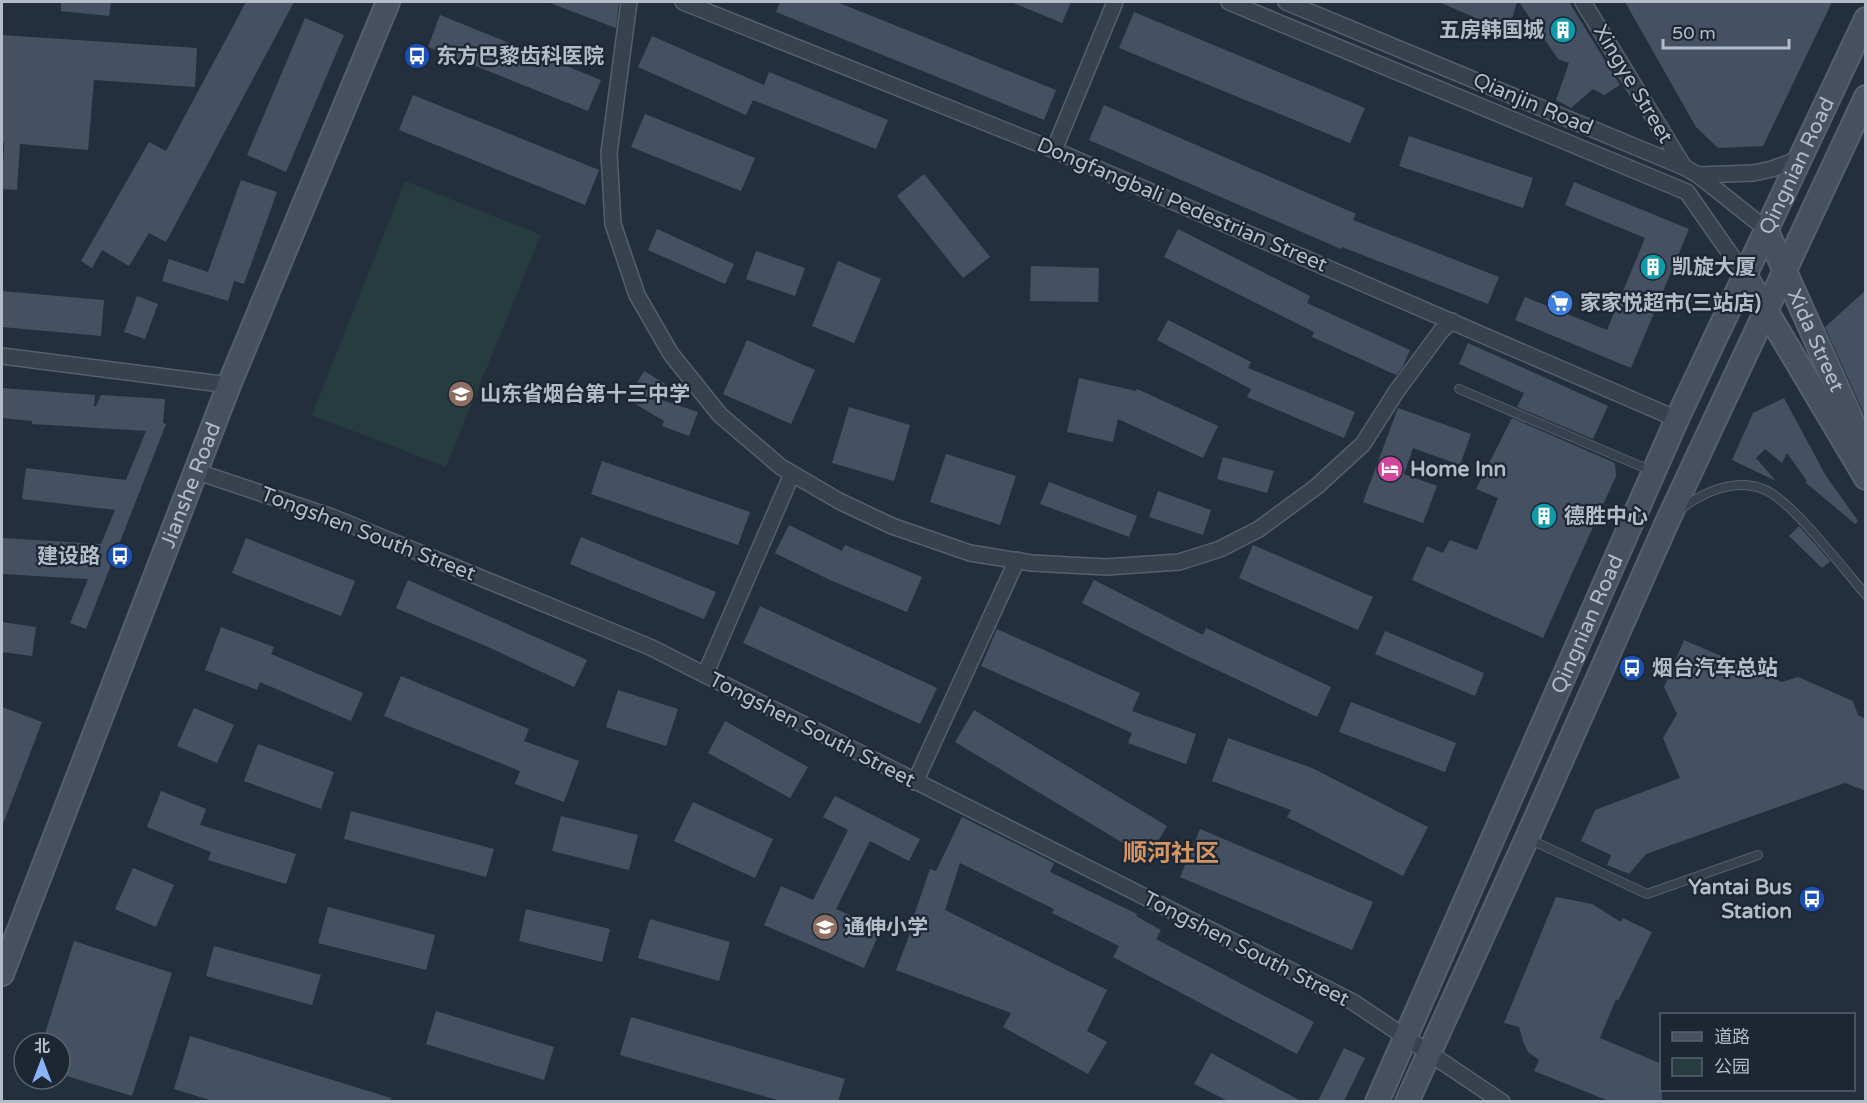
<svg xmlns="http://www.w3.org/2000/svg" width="1867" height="1103" viewBox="0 0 1867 1103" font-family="'Varela Round','Noto Sans SC',sans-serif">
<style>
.green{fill:#263c3f}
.building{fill:#455162}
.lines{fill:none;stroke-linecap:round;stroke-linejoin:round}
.lane-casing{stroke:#565f6c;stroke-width:10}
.street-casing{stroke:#565f6c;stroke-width:18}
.secondary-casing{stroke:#565f6c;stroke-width:26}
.lane{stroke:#38414e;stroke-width:8}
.street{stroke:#38414e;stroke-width:15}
.secondary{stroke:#465061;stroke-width:22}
.labels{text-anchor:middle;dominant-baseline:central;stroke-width:4.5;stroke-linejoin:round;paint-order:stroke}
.poi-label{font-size:21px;font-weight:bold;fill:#b4bcc9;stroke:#1d2633;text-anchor:start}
.street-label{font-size:21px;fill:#b4bcc9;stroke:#1d2633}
.quarter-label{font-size:24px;font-weight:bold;fill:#d59563;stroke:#1d2633}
</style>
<rect width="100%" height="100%" fill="#242f3e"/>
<polygon class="green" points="405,181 541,235 446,467 312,415"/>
<g class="building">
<polygon points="61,2 111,2 109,16 61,11"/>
<polygon points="246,2 294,2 166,242 149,233 129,266 102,250 92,268 81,261 149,142 166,151"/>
<polygon points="550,2 619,2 616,28 550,3"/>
<polygon points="780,2 837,2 1056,90 1044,120 776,12"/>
<polygon points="1011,2 1071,2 1062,23"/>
<polygon points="1439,2 1517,2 1508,32"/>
<polygon points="1519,2 1569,2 1620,85 1604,95 1593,89 1571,108 1556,100 1569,63 1558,59"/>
<polygon points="1625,2 1832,2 1763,146 1718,148 1696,127"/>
<polygon points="1134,12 1365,108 1350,143 1119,48"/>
<polygon points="440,15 601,80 588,111 428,47"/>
<polygon points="305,18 344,35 286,172 247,155"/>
<polygon points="2,35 197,48 195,87 94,80 88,150 20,144 17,190 2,189 4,143 2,143"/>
<polygon points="652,36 764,85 769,72 888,120 876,149 753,100 746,115 638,67"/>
<polygon points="413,95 599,170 585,205 399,130"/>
<polygon points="1104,105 1356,214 1353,220 1499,277 1488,304 1342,247 1341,249 1089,140"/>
<polygon points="645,114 755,158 741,191 631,147"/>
<polygon points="1409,136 1533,178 1523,208 1399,166"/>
<polygon points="924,174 990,257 963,278 897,196"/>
<polygon points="241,180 277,192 244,284 234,281 228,301 162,281 169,259 208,272"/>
<polygon points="1574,182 1689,229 1631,368 1515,320 1525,297 1607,330 1645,238 1565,205"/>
<polygon points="657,229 734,264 725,284 648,250"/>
<polygon points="1178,229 1310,296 1307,303 1410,350 1402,368 1396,375 1312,337 1314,332 1164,257"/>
<polygon points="756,251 805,268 795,296 746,279"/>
<polygon points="838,261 881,279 854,343 812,326"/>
<polygon points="1031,266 1099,268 1098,302 1030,301"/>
<polygon points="1866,290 1866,418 1825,327"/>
<polygon points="2,291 104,300 101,336 2,327"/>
<polygon points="137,296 158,304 145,339 124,332"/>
<polygon points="1168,320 1251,362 1248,368 1355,412 1344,438 1247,397 1251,389 1157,340"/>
<polygon points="747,340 815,370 791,424 723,394"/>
<polygon points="1468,343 1608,406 1593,439 1517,407 1524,393 1459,364"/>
<polygon points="644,371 667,385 659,399 698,412 689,436 662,426 664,421 627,399"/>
<polygon points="1079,378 1136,391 1137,389 1218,426 1203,458 1118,419 1113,442 1067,432"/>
<polygon points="2,388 95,395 94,406 96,406 101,395 165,399 163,423 166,424 86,629 70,623 88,579 2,574 2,538 101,544 115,510 22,499 26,468 126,480 146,431 32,424 32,421 2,418"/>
<polygon points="1784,398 1826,476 1858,521 1855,524 1805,482 1807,481 1787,453 1782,463 1765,449 1756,458 1776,481 1732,460 1753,413"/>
<polygon points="849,407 910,425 894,481 832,463"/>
<polygon points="1398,408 1471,434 1460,465 1413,448 1404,474 1437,486 1423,523 1363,502"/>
<polygon points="1512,418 1615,463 1616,476 1543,638 1412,580 1427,546 1443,553 1450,540 1477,550 1498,498 1476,489"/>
<polygon points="946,454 1016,476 1000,525 930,502"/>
<polygon points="1223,457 1274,471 1267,493 1217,479"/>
<polygon points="602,461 750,512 738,545 591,494"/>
<polygon points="1049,482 1137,516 1129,537 1040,504"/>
<polygon points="1158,491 1211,510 1203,535 1149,517"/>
<polygon points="789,525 842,551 845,545 922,577 907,612 830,580 775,553"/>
<polygon points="1799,526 1830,561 1822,568 1789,536"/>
<polygon points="581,537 716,592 704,619 570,564"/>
<polygon points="246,538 355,581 341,616 232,573"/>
<polygon points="1253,545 1373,597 1358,630 1239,578"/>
<polygon points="408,580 587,660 574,687 488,647 396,608"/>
<polygon points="1094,580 1203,635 1206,628 1331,687 1317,717 1181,653 1082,603"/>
<polygon points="760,606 937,688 920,724 743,643"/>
<polygon points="2,622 36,627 32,656 2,652"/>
<polygon points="221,627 274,647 271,654 363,693 351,721 260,682 257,690 205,670"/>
<polygon points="997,629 1140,693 1132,711 1196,734 1186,764 1128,743 1132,733 981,666"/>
<polygon points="1385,631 1484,673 1475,696 1375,654"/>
<polygon points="1684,640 1782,682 1798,677 1853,701 1858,715 1866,719 1866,791 1845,783 1646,854 1629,874 1607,865 1611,855 1581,841 1595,810 1680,778 1663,738 1677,714 1664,687"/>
<polygon points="401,676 529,729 524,741 579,761 564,802 515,784 520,771 384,716"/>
<polygon points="618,690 678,709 666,746 606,727"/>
<polygon points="1351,702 1456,743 1445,772 1339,732"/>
<polygon points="2,707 42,722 3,824 2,824"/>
<polygon points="194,708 234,725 217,763 177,746"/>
<polygon points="974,710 1167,826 1148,858 955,742"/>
<polygon points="725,721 808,767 790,798 708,753"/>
<polygon points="1228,738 1312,768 1428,827 1403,876 1287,817 1291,810 1212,781"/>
<polygon points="258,744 334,772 321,809 244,781"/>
<polygon points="161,791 206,809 200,825 296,854 286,884 208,860 211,852 147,827"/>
<polygon points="835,796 920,839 909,861 870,841 836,909 881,929 864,968 764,925 781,886 813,900 848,830 823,817"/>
<polygon points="693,802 773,839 755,878 674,841"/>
<polygon points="351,811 494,849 486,877 344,839"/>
<polygon points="561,816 638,835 629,870 552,851"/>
<polygon points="962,817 1054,863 1050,872 1137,914 1136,916 1161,930 1156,939 1314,1022 1297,1054 1113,957 1119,946 1052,913 1054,909 960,863 945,910 1107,990 1087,1031 1107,1042 1088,1074 1003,1027 1011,1013 896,970 912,928 910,927 930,869 936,871"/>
<polygon points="1200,829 1373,902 1352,950 1180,877"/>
<polygon points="133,868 174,885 156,927 115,909"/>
<polygon points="1556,897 1592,904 1621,922 1623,918 1652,932 1618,1001 1616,999 1600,1038 1662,1064 1662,1101 1609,1101 1534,1071 1539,1060 1528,1052 1524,1044 1519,1027 1504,1023"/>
<polygon points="328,907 435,935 426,970 318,943"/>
<polygon points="526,909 610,929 602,962 519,941"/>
<polygon points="650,919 730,942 719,981 638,958"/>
<polygon points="74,941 172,973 132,1096 60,1074 60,1043 42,1043"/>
<polygon points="214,946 321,975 312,1005 206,976"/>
<polygon points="436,1011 554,1047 544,1080 426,1044"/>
<polygon points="631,1017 845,1079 838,1101 781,1101 620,1055"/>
<polygon points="190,1036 391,1098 390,1101 213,1101 174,1089"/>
<polygon points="1344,1048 1365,1058 1344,1101 1318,1101"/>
<polygon points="1211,1053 1301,1101 1228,1101 1194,1084"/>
</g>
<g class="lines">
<defs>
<g id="lane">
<polyline points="1459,389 1652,471"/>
<path d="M1681,509C1703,492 1735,478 1763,489C1790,498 1845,571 1866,595"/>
<polyline points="1529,839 1647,894 1758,855"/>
</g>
<g id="street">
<polyline points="629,2 609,153 613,224 637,295 671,354 720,415 781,467 839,501 892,526 970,553 1032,563 1106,567 1179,562 1220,549 1259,529 1316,487 1363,444 1396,392 1441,331 1452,321"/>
<polyline points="683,2 1054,150 1677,419"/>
<polyline points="1229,2 1687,192 1745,275"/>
<polyline points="1286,2 1684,167 1698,175 1766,229"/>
<polyline points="1583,2 1684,167"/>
<polyline points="1054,150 1115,2"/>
<polyline points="1698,175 1753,173 1772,169 1799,159"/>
<polyline points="2,356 229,385"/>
<polyline points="195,471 332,517 650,647 1353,1002 1502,1102"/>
<polyline points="705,675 792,474"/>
<polyline points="915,782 1017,560"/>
</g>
<g id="secondary">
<path id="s1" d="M1766,229L1866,452"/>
<polyline points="1745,275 1866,478"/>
<path id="s2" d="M2,974L229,385L388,2"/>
<path id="s3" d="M1377,1102L1677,419L1866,19"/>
<polyline points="1407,1102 1527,838 1668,520 1866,97"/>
</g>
</defs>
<use href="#lane" class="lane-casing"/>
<use href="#street" class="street-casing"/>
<use href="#secondary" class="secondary-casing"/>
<use href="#lane" class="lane"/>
<use href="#street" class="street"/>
<use href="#secondary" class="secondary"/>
</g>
<defs>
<symbol id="building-disc" viewBox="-11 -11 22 22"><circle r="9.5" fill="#0f9aa8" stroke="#1d2633"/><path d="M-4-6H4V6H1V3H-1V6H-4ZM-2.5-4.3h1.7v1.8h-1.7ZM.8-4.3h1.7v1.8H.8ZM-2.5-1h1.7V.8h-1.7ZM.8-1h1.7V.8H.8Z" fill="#fff"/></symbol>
<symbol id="bus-disc" viewBox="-11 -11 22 22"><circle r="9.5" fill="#1a4fb4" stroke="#1d2633"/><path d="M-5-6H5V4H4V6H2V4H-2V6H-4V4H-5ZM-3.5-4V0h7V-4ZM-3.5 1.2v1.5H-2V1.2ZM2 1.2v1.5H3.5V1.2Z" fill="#fff"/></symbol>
<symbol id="supermarket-disc" viewBox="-11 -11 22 22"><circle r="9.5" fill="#3f7fe0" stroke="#1d2633"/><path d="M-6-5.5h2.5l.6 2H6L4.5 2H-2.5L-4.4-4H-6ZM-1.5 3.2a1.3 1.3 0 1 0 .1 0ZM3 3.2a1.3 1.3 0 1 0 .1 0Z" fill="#fff"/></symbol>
<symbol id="school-disc" viewBox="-11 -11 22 22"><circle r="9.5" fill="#8d6e63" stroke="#1d2633"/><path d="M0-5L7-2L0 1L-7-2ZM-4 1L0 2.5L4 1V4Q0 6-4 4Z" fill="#fff"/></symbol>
<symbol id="hotel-disc" viewBox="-11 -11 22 22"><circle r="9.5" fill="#d1479c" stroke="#1d2633"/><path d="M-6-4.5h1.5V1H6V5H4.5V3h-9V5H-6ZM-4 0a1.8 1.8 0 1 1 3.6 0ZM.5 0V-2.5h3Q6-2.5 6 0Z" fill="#fff"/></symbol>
</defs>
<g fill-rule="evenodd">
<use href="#building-disc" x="1548" y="15" width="30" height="30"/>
<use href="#bus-disc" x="402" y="41" width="30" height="30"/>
<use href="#building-disc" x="1638" y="252" width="30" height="30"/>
<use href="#supermarket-disc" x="1545" y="288" width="30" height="30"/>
<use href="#school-disc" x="446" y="379" width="30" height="30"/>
<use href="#hotel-disc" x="1375" y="454" width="30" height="30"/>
<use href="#building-disc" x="1529" y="501" width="30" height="30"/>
<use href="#bus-disc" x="105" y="541" width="30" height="30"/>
<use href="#bus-disc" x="1617" y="653" width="30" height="30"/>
<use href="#bus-disc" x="1797" y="884" width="30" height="30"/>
<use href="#school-disc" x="810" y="912" width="30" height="30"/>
</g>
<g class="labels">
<g class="poi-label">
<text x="1544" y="30" text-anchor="end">五房韩国城</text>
<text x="436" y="56">东方巴黎齿科医院</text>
<text x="1672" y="267">凯旋大厦</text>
<text x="1580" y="303">家家悦超市(三站店)</text>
<text x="480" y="394">山东省烟台第十三中学</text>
<text x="1410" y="469">Home Inn</text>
<text x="1564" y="516">德胜中心</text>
<text x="100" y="556" text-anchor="end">建设路</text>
<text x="1652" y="668">烟台汽车总站</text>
<text x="1792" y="887" text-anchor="end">Yantai Bus<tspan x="1792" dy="24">Station</tspan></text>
<text x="844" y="927">通伸小学</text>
</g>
<g class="street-label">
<text transform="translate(1633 84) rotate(59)">Xingye Street</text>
<text transform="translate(1533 104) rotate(23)">Qianjin Road</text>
<text stroke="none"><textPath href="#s3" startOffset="1026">Qingnian Road</textPath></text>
<text transform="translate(1182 205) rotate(23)">Dongfangbali Pedestrian Street</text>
<text stroke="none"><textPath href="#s1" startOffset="122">Xida Street</textPath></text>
<text stroke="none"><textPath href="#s2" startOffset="524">Jianshe Road</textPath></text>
<text transform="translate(368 534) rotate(21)">Tongshen South Street</text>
<text stroke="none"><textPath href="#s3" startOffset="522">Qingnian Road</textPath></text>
<text transform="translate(812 730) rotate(27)">Tongshen South Street</text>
<text transform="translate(1246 949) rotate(27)">Tongshen South Street</text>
</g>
<g class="quarter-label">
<text x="1171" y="853">顺河社区</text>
</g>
</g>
<rect width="1867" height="1103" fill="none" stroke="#b4bcc9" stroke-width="6"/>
<rect x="1660" y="1013" width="195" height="78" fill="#1d2633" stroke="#59626f" stroke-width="1.5"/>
<rect x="1672" y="1032" width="30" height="9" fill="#465061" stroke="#59626f" stroke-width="1.5"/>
<text x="1714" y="1043" font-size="18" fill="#b4bcc9">道路</text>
<rect x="1672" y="1058" width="30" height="18" fill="#263c3f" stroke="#59626f" stroke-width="1.5"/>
<text x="1714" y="1073" font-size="18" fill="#b4bcc9">公园</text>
<g transform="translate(42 1061)"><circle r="28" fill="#1d2633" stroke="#59626f" stroke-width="1.5"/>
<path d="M0-4.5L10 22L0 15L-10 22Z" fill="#8ab4f8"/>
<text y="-9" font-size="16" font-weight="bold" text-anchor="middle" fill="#b4bcc9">北</text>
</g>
<path d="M1663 39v9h126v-9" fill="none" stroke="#b4bcc9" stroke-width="3"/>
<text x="1672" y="39" font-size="18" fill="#b4bcc9" stroke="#1d2633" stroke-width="4.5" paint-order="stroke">50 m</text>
</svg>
